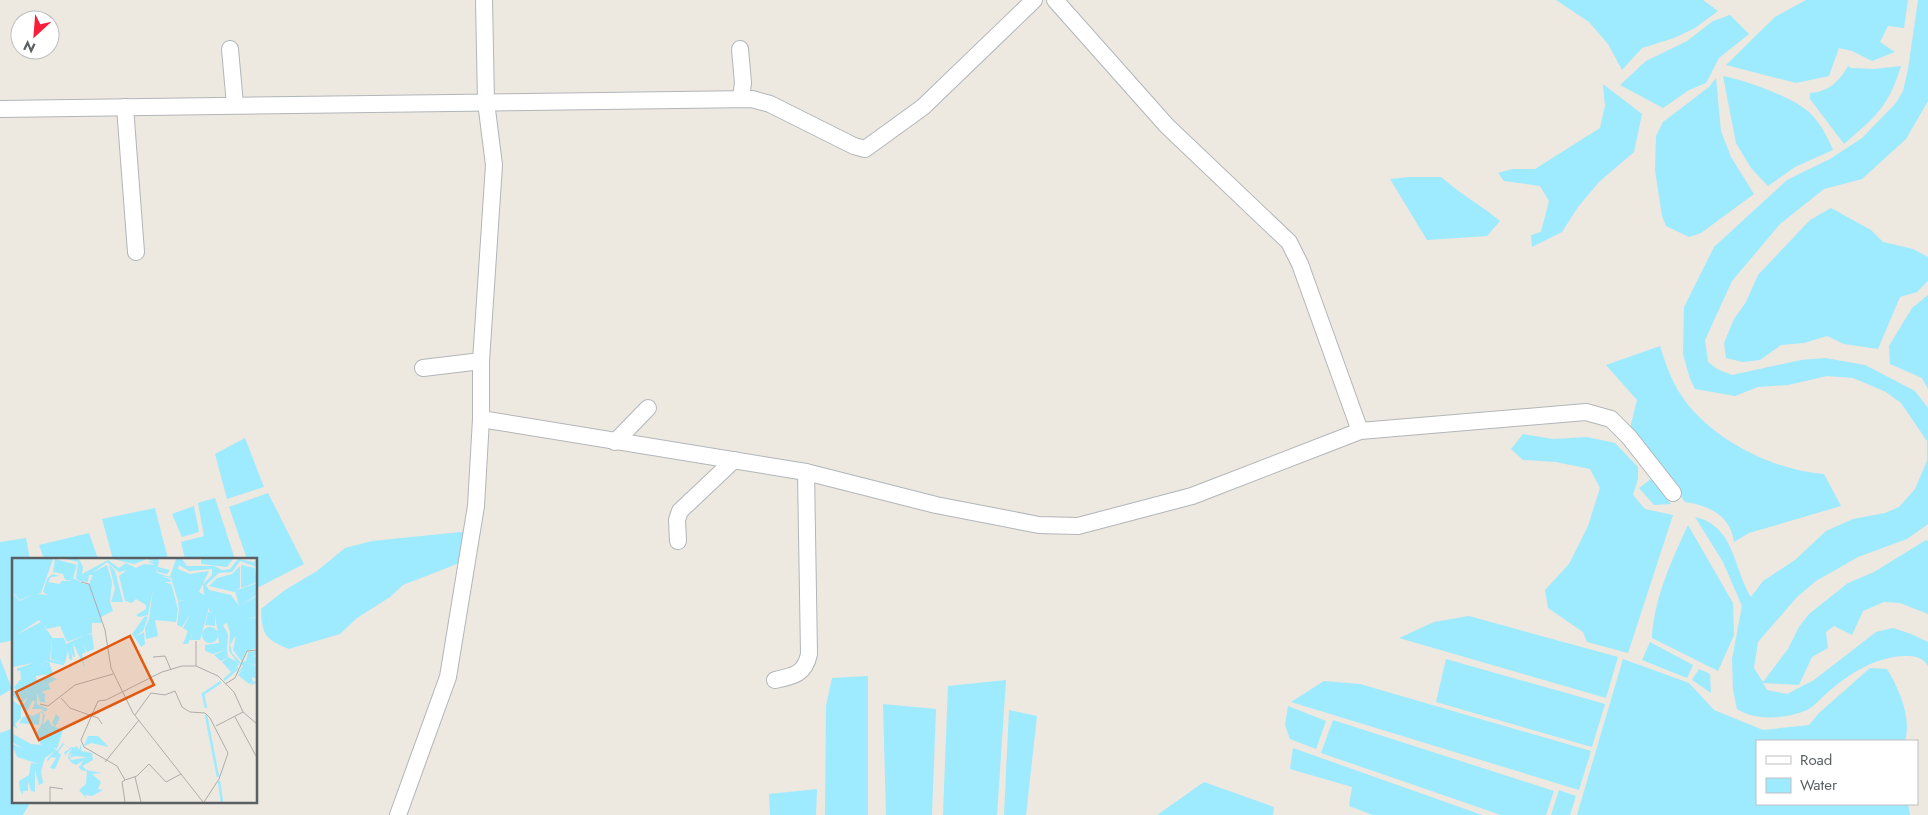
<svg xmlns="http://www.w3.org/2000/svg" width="1928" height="815" viewBox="0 0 1928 815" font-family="Jost,sans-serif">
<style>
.water{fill:#9eeaff}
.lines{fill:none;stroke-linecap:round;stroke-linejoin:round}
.minor-casing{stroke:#b1b6b9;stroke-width:18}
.minor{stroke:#fff;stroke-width:16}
.inset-river{fill:none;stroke:#9eeaff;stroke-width:2.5}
.inset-road{fill:none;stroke:#aeadaa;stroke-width:1}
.view{fill:#e15910;fill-opacity:0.15;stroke:#e15910;stroke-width:2.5}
.inset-edge{fill:none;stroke:#595f63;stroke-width:2.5}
</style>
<rect width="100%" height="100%" fill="#ede8e0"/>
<g class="water">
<polygon points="1556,0 1703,0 1718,11 1695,28 1674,38 1642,48 1622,70 1608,44 1589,22"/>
<polygon points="1806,0 1908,0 1904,28 1888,26 1880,42 1895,52 1872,61 1852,51 1839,48 1829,76 1796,83 1726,65 1775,17"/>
<path d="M1918,0H1928V101L1906,139L1862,179L1824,189L1780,224L1732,281L1705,340L1708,362L1717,369L1732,375L1801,360L1825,358L1865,365L1915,391L1928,408V524L1907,539L1858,557L1816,581L1797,597L1758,642L1754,668L1763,682L1788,649L1799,627L1809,614L1848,583L1874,572L1926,540L1928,541V614L1900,603L1884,602L1863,611L1852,635L1834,626L1826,632L1828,648L1812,657L1799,685L1763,683L1767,690L1787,694L1814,680L1876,632L1893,628L1911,634L1928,642V666C1923,657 1915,656 1905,656C1875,657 1850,673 1827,693C1821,698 1814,707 1807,710C1787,719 1755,721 1737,709L1733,690L1732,659L1742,606L1723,562L1695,517C1735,526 1733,568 1751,597L1763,581L1795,560L1826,531L1853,519L1885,513L1899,507L1915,489L1927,461V441L1901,403L1886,392L1853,378L1827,376L1788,385L1758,387L1735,396L1695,389L1690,379L1683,354L1684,307L1714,247L1787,180L1830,159L1862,138L1896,103L1903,91L1908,69Z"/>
<polygon points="1730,15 1749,34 1719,58 1706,83 1689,90 1663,108 1620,85 1646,61 1687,41 1713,21"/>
<path d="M1848,66L1851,68L1874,69L1901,66C1888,108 1876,116 1844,144L1810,99V93C1828,92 1839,82 1848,66Z"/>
<path d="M1723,76C1747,81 1794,97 1811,114C1821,124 1828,138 1833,150L1795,167L1768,186L1751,168L1736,143Z"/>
<polygon points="1716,78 1721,131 1731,157 1754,194 1701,233 1689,237 1666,226 1662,216 1655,170 1656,136 1663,122 1709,87"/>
<polygon points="1603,84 1642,114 1634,152 1599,182 1578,207 1562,232 1532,247 1531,235 1541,232 1549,201 1540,186 1504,181 1498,173 1512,169 1535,169 1600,128 1605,106"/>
<path d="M1409,177H1441C1460,194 1481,205 1500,221L1487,236L1427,240L1390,179Z"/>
<polygon points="1831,208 1871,230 1883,242 1913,249 1928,257 1928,281 1917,292 1900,297 1878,349 1844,344 1827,336 1804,343 1781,345 1760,360 1743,362 1726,358 1724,343 1734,319 1746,302 1758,275 1810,220"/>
<polygon points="1928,295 1928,389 1922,378 1890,364 1889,346 1912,308"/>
<path d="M1660,346C1665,362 1671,380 1681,395C1710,439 1772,470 1824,474L1841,506L1749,533L1734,542C1730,515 1710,506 1685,502L1630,428L1637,400L1606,365Z"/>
<polygon points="1523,434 1553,439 1587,437 1615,443 1638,467 1638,479 1633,495 1645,509 1673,515 1628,653 1587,642 1583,632 1548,608 1545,590 1569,564 1588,526 1600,488 1590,469 1556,462 1523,460 1511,449"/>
<polygon points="245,438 264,487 227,499 215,454"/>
<polygon points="1651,479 1671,504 1654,505 1639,488"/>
<polygon points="268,493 304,564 257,588 256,559 247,559 229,507"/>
<polygon points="215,498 235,559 185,559 181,542 204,536 198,503"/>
<polygon points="194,506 199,532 182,537 172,514"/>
<polygon points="155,508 168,559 113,559 102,519"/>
<path d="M1688,525L1733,603L1734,635L1718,671L1652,638C1654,598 1672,560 1688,525Z"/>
<path d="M471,531L462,562L403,585L390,597L357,618L340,634L289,649C265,639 262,635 261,609L285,590L317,571L345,548L372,541Z"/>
<polygon points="89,533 98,559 44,559 39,545"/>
<polygon points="26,538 30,559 14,559 14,640 0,643 0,542"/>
<polygon points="1469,616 1618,657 1606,698 1399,638 1434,622"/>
<polygon points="1650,642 1693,665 1687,678 1642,660"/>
<polygon points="0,658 12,689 0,696"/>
<polygon points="1446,659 1605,704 1592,747 1436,702"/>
<path d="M1623,659L1689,683L1714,710L1763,730L1809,725L1819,713L1870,668L1887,669C1899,689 1912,718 1905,741H1757V804H1908L1910,815H1577Z"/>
<polygon points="1699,669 1710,674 1711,693 1692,680"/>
<polygon points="868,676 868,815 825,815 826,706 832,678"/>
<polygon points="1006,680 997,815 943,815 948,686"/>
<polygon points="1324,681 1360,684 1591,751 1579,790 1291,702"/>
<polygon points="883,704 936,709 932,815 886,815"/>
<polygon points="1288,706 1326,721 1316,749 1290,739 1285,725"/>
<polygon points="1009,710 1037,716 1026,815 1004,815"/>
<polygon points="1333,720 1554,791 1546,815 1501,815 1321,753"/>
<polygon points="14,728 14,801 31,801 23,815 0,815 0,733"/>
<polygon points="1293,748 1482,815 1373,815 1349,806 1352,787 1290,769"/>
<polygon points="1204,782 1274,807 1273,815 1157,815"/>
<polygon points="817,789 816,815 770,815 769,794"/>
<polygon points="1559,790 1576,796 1570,815 1551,815"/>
</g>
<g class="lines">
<defs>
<g id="minor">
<polyline points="1055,0 1167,126 1289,242 1300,264 1360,431"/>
<polyline points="230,49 235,105"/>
<polyline points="740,49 743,83 741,98"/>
<polyline points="125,107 136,252"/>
<polyline points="0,109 752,99 770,104 854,146 865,149 923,107 1034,0"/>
<polyline points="423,368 481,361"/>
<polyline points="481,419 806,472 936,505 1039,525 1078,526 1192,496 1360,431 1586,412 1611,419 1629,437 1673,493"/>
<polyline points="615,442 648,408"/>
<polyline points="678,541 677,520 680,511 734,460"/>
<path d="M775,680C794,676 805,674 809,654L806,472"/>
<polyline points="398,815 448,677 476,506 481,419 481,361 494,165 486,102 484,0"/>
</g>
</defs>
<use href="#minor" class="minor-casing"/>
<use href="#minor" class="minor"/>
</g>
<g transform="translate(12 558)">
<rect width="245" height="245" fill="#ede8e0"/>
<path d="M0,1H41L29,35L25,36L36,37L31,34L35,21L40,16L48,18L39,19L36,24L47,26L50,23H62L53,22L51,16L41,14L43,1L65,7L61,20L72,26H77L81,17H77L76,24L67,23L64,20L66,4L54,1H67L71,9L70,16L96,2L107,10L114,5L124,10L132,6L143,7L135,3L143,4L135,1L122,6L101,1H147L146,9L158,12L155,16L146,14L144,10L145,15L158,19L164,1H170L175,8H202L210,12L218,11L226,1L242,4L245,1V9L228,3L220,14L207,15L194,27L197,32L219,37L227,48L223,33L245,25V37L227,48L245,38V58L237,61L245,59V90L234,93L230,104L221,92L224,77L218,87L220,95L229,105L234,103L236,94L245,93V97L241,98L245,99V108L238,105L245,109V121L240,119L241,124L245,122V128L243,125L238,128L241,124L237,126L226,117L231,111L225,116L231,108L225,104L227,107L219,114L210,104L216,99L209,103L202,97L215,91L216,99L225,104L217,93L218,75L215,65L211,67L216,76L215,91L201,96L193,93V87L207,85L203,56V68L193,67L196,54L201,55L197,53V49L188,82H178L181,73L176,86H171L176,73L171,70L179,55L170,69L165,67L167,52L166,44L172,42L166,43L159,20L149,18L158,21L159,24H152L159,26L161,32L166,52L164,64L143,62L146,78L134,81L133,70L137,61L141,31L136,57L127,59L124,57L134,51V47L124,41L120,45L113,43L107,18L115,12L107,14L95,4L80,15L95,7L100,24L98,44L101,53L89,59L90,65H80V75L74,77L80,76L82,91L75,94L71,85L74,94L70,96L73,110L61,85L63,99H61L58,86L60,100H57L56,92L53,105L39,101L40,80H52L54,86L73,77L55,84L48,68L35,71L27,62L4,77L29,64L40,79L38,102L0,109V35L8,43L21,36L8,42L0,34ZM167,7L177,13L200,11V17L191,26L192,37L187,34L197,13L178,16L166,11ZM189,1H221L215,9L189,6ZM97,6L103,13L111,44H99L103,31ZM229,7L243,10L245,24L229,30ZM228,8V30L222,34L197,28L205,20L220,16ZM133,58L136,59L131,73L129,74L125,78L132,74L133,86L129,89L120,76ZM190 77a8 8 0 1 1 16 0a8 8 0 1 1-16 0ZM29,104L31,109L30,104H37L41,116L24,118V122L38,118L45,121L36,126L39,131L29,134L33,136V144L39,145L28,144L25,135V146L36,151L33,154L29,151H20L23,144L21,142L14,155L21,158L30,153L33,157L31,167L36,161L40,168H43L40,165L44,156L48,160L43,169L51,172L45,191L41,189L45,193L51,185L56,190L60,189L62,190L65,188L67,192L69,186V193L80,195L81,202L70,208L74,204L73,199L63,198L58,200L60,194L57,198L59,202L72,200V204L68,207L69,211L90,215L80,216L89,224L86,231L91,232L80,238L73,237L75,241L67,232L74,226L75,213L69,212L67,209L68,207L72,202L64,207L60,205L56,200L57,195L61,189L53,197L52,194L58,191L52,186L46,194L49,197L43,211L38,210L44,200L39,199L35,204L36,200L43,193L33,200L29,213L31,225L27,227L23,212V234L19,233L16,223V233H11V237L8,232L7,223L17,217L19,205L27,206L5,199L0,186L12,191L0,184L1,176L19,186L29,187L24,176L30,165L31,156L29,154L28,155L27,167L7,165L11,159L15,158L9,148V160L3,166L6,171L1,168L0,142L7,147L13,145L15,139L11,144H7L0,136V130L6,140L11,142L2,129L9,121L8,111ZM76,178H86L97,189L79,185L72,188Z" fill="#9eeaff" fill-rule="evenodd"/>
<path class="inset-river" d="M57,85L59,102M5,112L34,102L52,106M212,122L226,110M194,150L191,136L209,124M194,157L206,219M71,201L74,202L69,209L73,212M207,223L210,244"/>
<path class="inset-road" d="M69,24L77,26L93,72L99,110L121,155L191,244M141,99L153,98L159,112M184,108V83M213,126L223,120L235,93L245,92M49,140L58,150L86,160L90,166M28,146L36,148L63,127L101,116M123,157L139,135L153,137L163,133L170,149L178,154L193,155L198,160L216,195L207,221L192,244M223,159L244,198M204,168L231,154M93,204L127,162M123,219L129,244M113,222L125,218L137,206L154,224L169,216M38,244V229L51,231M113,244L110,224L113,222L105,208L72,189L69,182L86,143L94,142L150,114L170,108H184L206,118L222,134L231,154L245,166"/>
<path class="view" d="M118,78L142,127L27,182L4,134Z"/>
<rect width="245" height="245" class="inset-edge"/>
</g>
<rect x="1756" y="740" width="162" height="65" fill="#ffffff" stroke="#bdbfc1"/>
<rect x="1766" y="756" width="25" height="8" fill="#ffffff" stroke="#bdbfc1"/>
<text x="1800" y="765" font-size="15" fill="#595f63">Road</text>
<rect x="1766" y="778" width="25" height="15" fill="#9eeaff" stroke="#bdbfc1"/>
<text x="1800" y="790" font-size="15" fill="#595f63">Water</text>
<g transform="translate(35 35) rotate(206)"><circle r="24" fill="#ffffff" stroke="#bdbfc1"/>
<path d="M0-4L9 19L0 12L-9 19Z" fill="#f71d3b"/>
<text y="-8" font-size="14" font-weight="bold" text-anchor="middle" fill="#595f63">N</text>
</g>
</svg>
